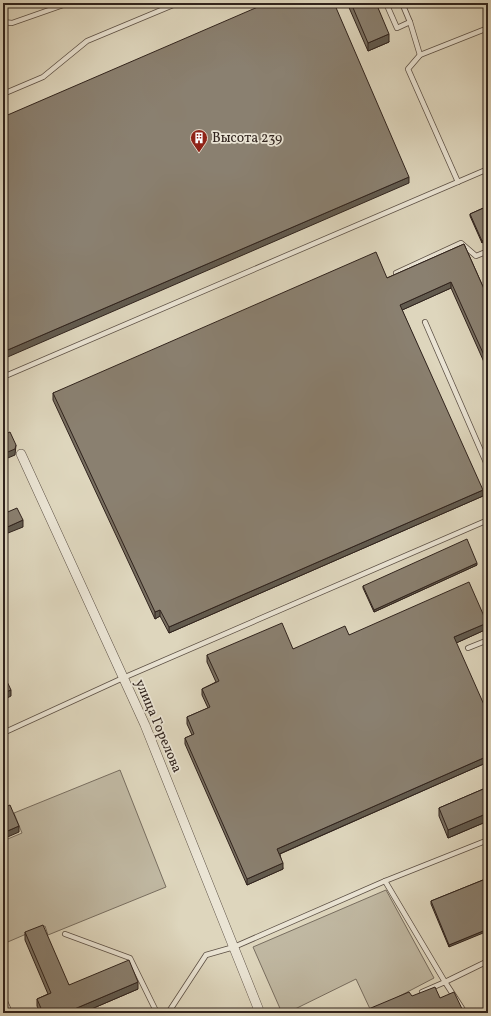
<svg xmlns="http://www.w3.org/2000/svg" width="491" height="1016" viewBox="0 0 491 1016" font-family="Vollkorn,serif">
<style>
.green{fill:#c0b8a2;stroke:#786e60}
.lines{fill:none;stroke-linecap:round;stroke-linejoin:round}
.lane-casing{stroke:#5c5045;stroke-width:6}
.street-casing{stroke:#5c5045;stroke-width:10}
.lane{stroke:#eae4d4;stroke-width:4.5}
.street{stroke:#eae4d4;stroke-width:9}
.wall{fill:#776e60;stroke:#30231d}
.shaded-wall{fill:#615a4e;stroke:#30231d}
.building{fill:#8a8070;stroke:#30231d}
.labels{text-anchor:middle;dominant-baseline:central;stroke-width:3.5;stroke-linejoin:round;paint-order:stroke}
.poi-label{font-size:14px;fill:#30231d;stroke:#eae4d4;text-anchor:start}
.street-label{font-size:14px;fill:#30231d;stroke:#eae4d4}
</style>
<rect width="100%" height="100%" fill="#ded6bd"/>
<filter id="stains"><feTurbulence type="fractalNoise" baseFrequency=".005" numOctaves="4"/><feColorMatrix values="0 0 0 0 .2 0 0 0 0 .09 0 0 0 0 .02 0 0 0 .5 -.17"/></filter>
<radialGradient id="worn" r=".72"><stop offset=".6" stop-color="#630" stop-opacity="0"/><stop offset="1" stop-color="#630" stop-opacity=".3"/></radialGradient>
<g class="green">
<polygon points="120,770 166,887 48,935 45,926 3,944 3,841 22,833 14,813"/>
<polygon points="386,890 434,978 371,1011 356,979 295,1009 297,1013 282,1013 253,947"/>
</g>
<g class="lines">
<defs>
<g id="lane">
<polyline points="386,3 397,28 410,22"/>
<polyline points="402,3 410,22 420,55 488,28"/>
<polyline points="3,22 12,23 69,3"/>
<polyline points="420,55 408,69 458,182"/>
<polyline points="3,94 43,77 87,41 178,3"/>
<polyline points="396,273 461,243 476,256 488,251"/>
<polyline points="425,322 488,467"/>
<polyline points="3,377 488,169"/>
<polyline points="468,648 488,640"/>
<polyline points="3,733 123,678 488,520"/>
<polyline points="385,881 445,982 488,961"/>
<polyline points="65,934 130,958 157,1013"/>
<polyline points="422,992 445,982 465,1013"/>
<polyline points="3,997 10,1013"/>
<polyline points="168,1013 206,955 234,947 385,881 488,840"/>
</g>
<polyline id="street" points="21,454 145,725 260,1013"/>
</defs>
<use href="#lane" class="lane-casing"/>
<use href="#street" class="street-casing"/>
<use href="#lane" class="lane"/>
<use href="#street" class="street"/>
</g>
<g class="wall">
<polygon points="347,3 376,3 389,42 368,51"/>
<polygon points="488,206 482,243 470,216 470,214"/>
<polygon points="464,244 488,298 488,371 451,288 402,310 483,496 169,633 160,616 155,619 53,400 53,393 387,278"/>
<polygon points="477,565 374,612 363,588 363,586"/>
<polygon points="487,629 456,643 488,762 280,854 283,869 247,885 185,744 185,738 192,735 187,724 187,717 208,708 202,695 202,689 216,682 207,662 207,655 293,649 349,635"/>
<polygon points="488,787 488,821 448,838 439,816 439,808"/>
<polygon points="488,878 449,947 431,904 431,901"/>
<polygon points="25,932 69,985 138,989 82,1013 40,1013 37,1006 37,999 48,994 25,940"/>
</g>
<g class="shaded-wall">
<polygon points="389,34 389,42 368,51 368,43"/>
<polygon points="409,177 409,183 3,359 3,352"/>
<polygon points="488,238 488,240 482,243 482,241"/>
<polygon points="451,282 451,288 400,311 400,305"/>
<polygon points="16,445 15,455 3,460 3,454"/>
<polygon points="483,490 483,496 169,633 169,627"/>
<polygon points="23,520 23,527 3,535 3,529"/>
<polygon points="477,563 477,565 374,612 374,610"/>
<polygon points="160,610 160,616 155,619 155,612"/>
<polygon points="487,623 487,629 454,644 454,637"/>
<polygon points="11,690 11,696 3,700 3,693"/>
<polygon points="488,756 488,762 277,855 277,849"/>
<polygon points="488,813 488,821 448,838 448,830"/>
<polygon points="19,826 19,832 3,839 3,833"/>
<polygon points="283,863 283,869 247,885 247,879"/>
<polygon points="488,929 488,931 449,947 449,945"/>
<polygon points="138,982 138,989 82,1013 65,1013"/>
</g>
<g class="building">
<polygon points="267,3 334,3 409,177 3,352 3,117"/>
<polygon points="351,3 376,3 389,34 368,43"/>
<polygon points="488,206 488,238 482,241 470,214"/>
<polygon points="464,244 488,298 488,364 451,282 400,305 483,490 169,627 160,610 155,612 53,393 376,252 387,278"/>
<polygon points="10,432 16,445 15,449 3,454 3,435"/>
<polygon points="17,508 23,520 3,529 3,514"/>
<polygon points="467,539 477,563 374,610 363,586"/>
<polygon points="469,582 487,623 454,637 485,707 488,706 488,756 277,849 283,863 247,879 185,738 194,734 187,717 210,707 202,689 219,681 207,655 282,623 293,649 345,626 349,635"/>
<polygon points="3,673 11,690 3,693"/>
<polygon points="488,787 488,813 448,830 439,808"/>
<polygon points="10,805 19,826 3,833 3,808"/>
<polygon points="488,878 488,929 449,945 431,901"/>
<polygon points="43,925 69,985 129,960 138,982 65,1013 43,1013 37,999 51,993 25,932"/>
<polygon points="435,987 440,998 454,992 464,1013 359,1013 409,992 412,996"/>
</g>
<defs>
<symbol id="building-pin" viewBox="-11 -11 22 30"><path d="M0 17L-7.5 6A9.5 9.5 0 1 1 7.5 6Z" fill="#8f2418" stroke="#eae4d4"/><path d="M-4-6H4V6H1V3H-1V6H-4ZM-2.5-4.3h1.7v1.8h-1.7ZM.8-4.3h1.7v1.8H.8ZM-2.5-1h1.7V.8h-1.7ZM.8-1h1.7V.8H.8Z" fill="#fff"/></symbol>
</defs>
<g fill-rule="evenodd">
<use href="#building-pin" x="189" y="128" width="20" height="27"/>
</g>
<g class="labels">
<g class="poi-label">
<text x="212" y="138">Высота 239</text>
</g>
<g class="street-label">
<text transform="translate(158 726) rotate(67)">улица Горелова</text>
</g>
</g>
<rect width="491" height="1016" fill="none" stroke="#ded6bd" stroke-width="16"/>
<rect x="4" y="4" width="483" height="1008" fill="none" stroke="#30231d" stroke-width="2"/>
<rect x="8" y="8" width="475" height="1000" fill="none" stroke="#30231d"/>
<rect width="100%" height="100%" filter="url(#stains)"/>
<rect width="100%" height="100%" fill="url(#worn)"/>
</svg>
